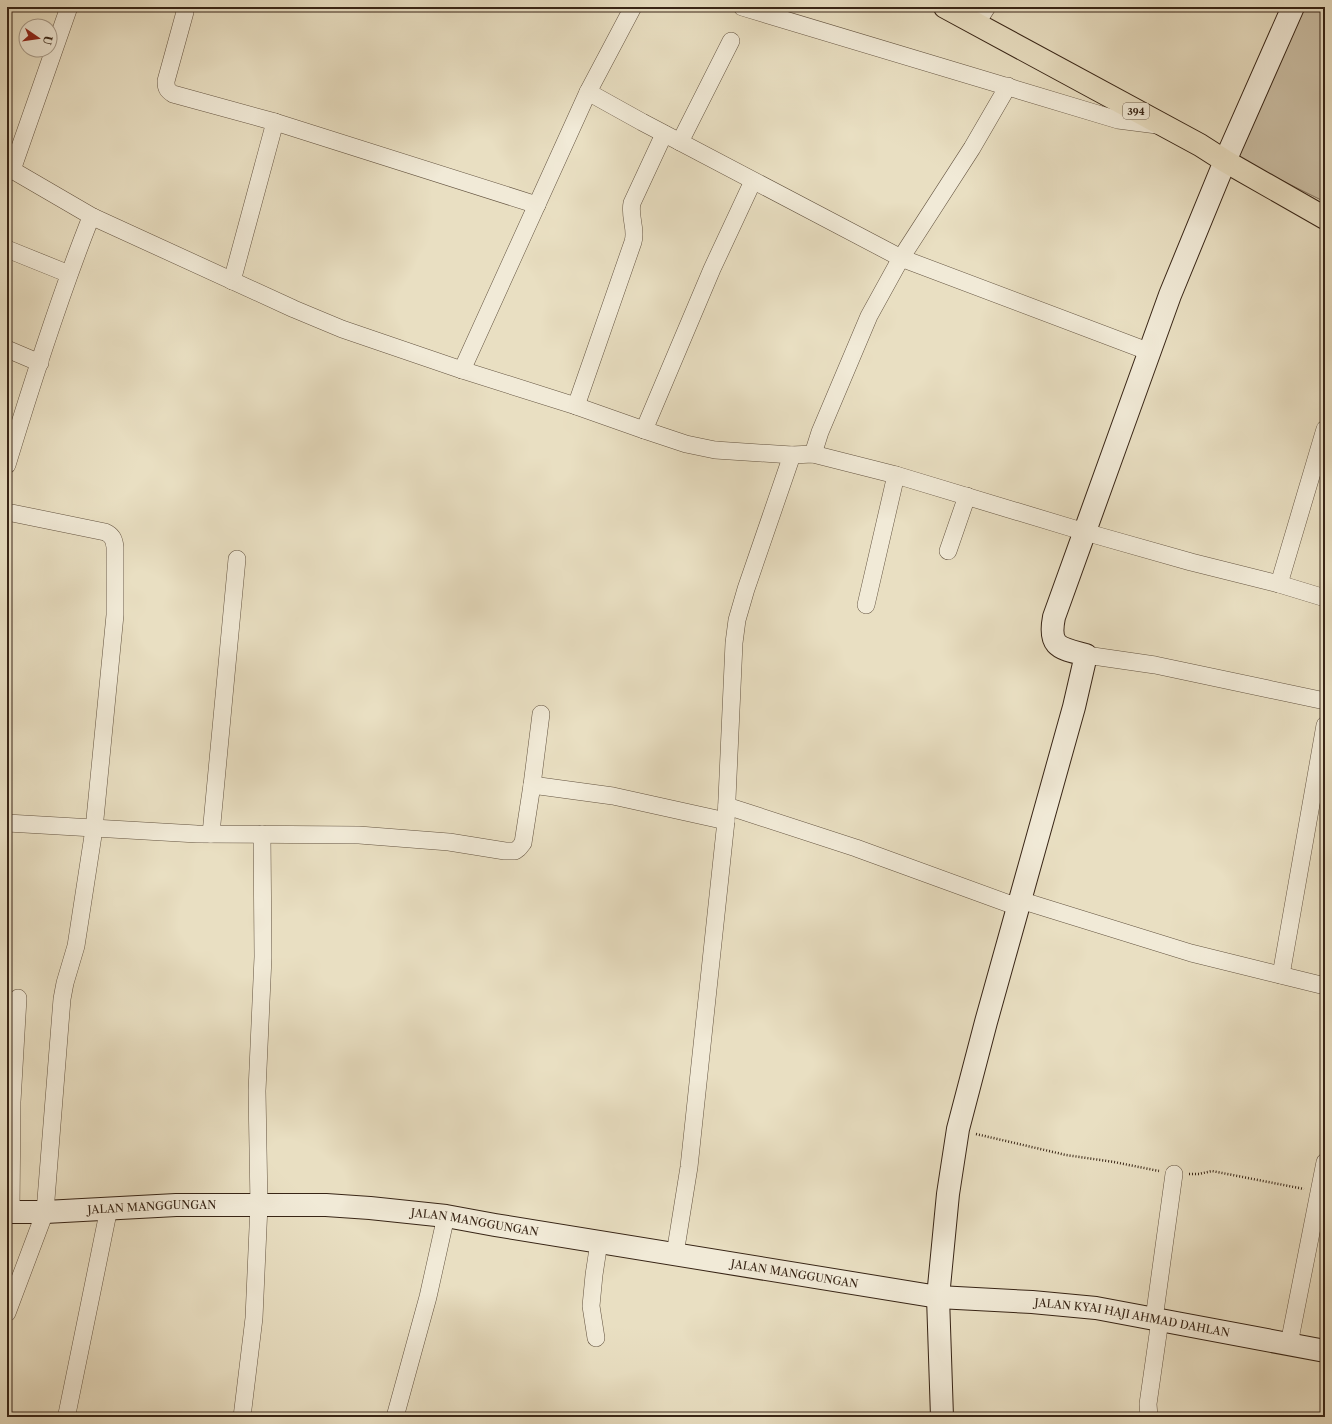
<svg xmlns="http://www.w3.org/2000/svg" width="1332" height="1424" viewBox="0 0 1332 1424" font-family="'Libre Caslon Text',serif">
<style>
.green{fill:#cbbfa5;stroke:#82725e}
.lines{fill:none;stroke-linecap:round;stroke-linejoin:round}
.street-casing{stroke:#645441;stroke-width:18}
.secondary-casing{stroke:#382516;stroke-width:24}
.primary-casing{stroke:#382516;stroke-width:24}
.path{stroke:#382516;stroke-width:2.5;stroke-dasharray:1 2;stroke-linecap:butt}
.street{stroke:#f1ead7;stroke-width:17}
.secondary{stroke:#f1ead7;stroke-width:22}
.primary{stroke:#e9dfc2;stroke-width:22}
.labels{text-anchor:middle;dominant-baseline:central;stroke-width:4;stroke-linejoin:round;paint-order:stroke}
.shield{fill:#f1ead7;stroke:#706050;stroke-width:1}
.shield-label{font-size:10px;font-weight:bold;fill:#382516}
.street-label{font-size:11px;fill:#382516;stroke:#f1ead7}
</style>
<rect width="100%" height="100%" fill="#e9dfc2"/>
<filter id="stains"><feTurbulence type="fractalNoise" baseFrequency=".005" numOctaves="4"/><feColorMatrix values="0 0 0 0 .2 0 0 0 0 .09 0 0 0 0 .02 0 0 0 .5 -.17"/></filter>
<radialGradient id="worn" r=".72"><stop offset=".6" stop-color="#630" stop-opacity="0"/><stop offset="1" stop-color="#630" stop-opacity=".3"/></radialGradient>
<polygon class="green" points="1302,7 1325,7 1325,202 1237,158"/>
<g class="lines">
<defs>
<g id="street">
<path d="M185,7V12L166,81C166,88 167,90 173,94L275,122L232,281"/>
<polyline points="742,7 1118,120 1157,125"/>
<polyline points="976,24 987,7"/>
<polyline points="588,92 642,122 901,258 1150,352"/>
<polyline points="275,122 537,205"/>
<polyline points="680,142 731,41"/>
<polyline points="7,167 93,217 294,309 342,329 462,370 576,406 644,430 686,444 715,450 792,455 813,454 896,475 1085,532 1191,562 1279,584 1325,598"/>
<polyline points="12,170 69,7"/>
<polyline points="7,249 69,274"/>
<polyline points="7,349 40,363"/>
<polyline points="462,370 588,92 633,7"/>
<path d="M576,406L633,242C637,229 629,217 632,203L664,134"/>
<polyline points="644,430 712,269 753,181"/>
<polyline points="813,454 820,432 869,316 901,258 972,148 1008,86"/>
<path d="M7,465C32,383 58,301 89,222L93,217"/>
<path d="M7,512L105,532C112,535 114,539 115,547V615L94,829L76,946L65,983L62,999L45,1212L7,1313"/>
<polyline points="948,551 967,496"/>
<polyline points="1279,584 1325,429"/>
<polyline points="866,605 896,475"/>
<polyline points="1086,655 1155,665 1325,701"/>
<polyline points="532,785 541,714"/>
<polyline points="727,806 856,848 1018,907"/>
<polyline points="7,823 197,834 359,835 449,842 505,851 515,851 519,848 523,843 532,785 613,796 726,821"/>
<polyline points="211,834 237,559"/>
<polyline points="1020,900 1191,953 1325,986"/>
<polyline points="1281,975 1325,725"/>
<polyline points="11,1212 12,1102 18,998"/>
<polyline points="675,1254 689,1167 726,821 734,643 737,620 746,589 792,455"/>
<polyline points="1154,1319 1174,1174"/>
<polyline points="596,1338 591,1306 594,1275 599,1242"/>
<polyline points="1289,1344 1325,1162"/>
<polyline points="67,1414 109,1208"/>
<polyline points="242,1417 254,1318 259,1205 257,1091 263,957 262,834"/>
<polyline points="395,1417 428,1297 446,1216"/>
<polyline points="1149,1417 1148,1404 1160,1320"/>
</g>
<g id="secondary">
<path id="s1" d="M7,1212H45L176,1205H326L370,1208L446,1216L495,1225L938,1297L1032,1302L1096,1308L1325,1351"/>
<path d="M942,1417L938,1297L948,1194L958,1129L986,1022L1074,707L1086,655C1060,648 1048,648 1054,617L1170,295L1225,161L1293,7"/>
</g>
<polyline id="primary" points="945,7 1200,145 1225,161 1325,218"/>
</defs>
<use href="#street" class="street-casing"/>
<use href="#secondary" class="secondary-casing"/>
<use href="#primary" class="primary-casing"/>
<g class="path">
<polyline points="976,1134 1066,1155 1114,1162 1159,1171"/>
<polyline points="1189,1174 1199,1174 1212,1171 1304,1189"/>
</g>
<use href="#street" class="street"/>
<use href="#secondary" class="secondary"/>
<use href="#primary" class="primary"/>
</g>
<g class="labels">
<rect class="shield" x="1123" y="103" width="26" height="16" rx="3"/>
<g class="shield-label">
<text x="1136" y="111">394</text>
</g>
<g class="street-label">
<text stroke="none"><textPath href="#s1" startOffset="145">JALAN MANGGUNGAN</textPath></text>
<text stroke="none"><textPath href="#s1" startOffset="469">JALAN MANGGUNGAN</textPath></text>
<text stroke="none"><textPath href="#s1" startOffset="793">JALAN MANGGUNGAN</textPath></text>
<text stroke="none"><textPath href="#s1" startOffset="1134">JALAN KYAI HAJI AHMAD DAHLAN</textPath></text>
</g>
</g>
<rect width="1332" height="1424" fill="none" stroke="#e9dfc2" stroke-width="24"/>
<rect x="8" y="8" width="1316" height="1408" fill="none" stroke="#382516" stroke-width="2"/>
<rect x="12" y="12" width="1308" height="1400" fill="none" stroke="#382516"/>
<g transform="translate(38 38) rotate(103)"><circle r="19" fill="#f1ead7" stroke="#a79b8a"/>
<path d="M0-3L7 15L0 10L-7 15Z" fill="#8f2418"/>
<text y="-6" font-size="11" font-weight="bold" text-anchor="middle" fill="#382516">U</text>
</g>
<rect width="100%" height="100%" filter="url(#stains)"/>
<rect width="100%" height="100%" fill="url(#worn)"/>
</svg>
